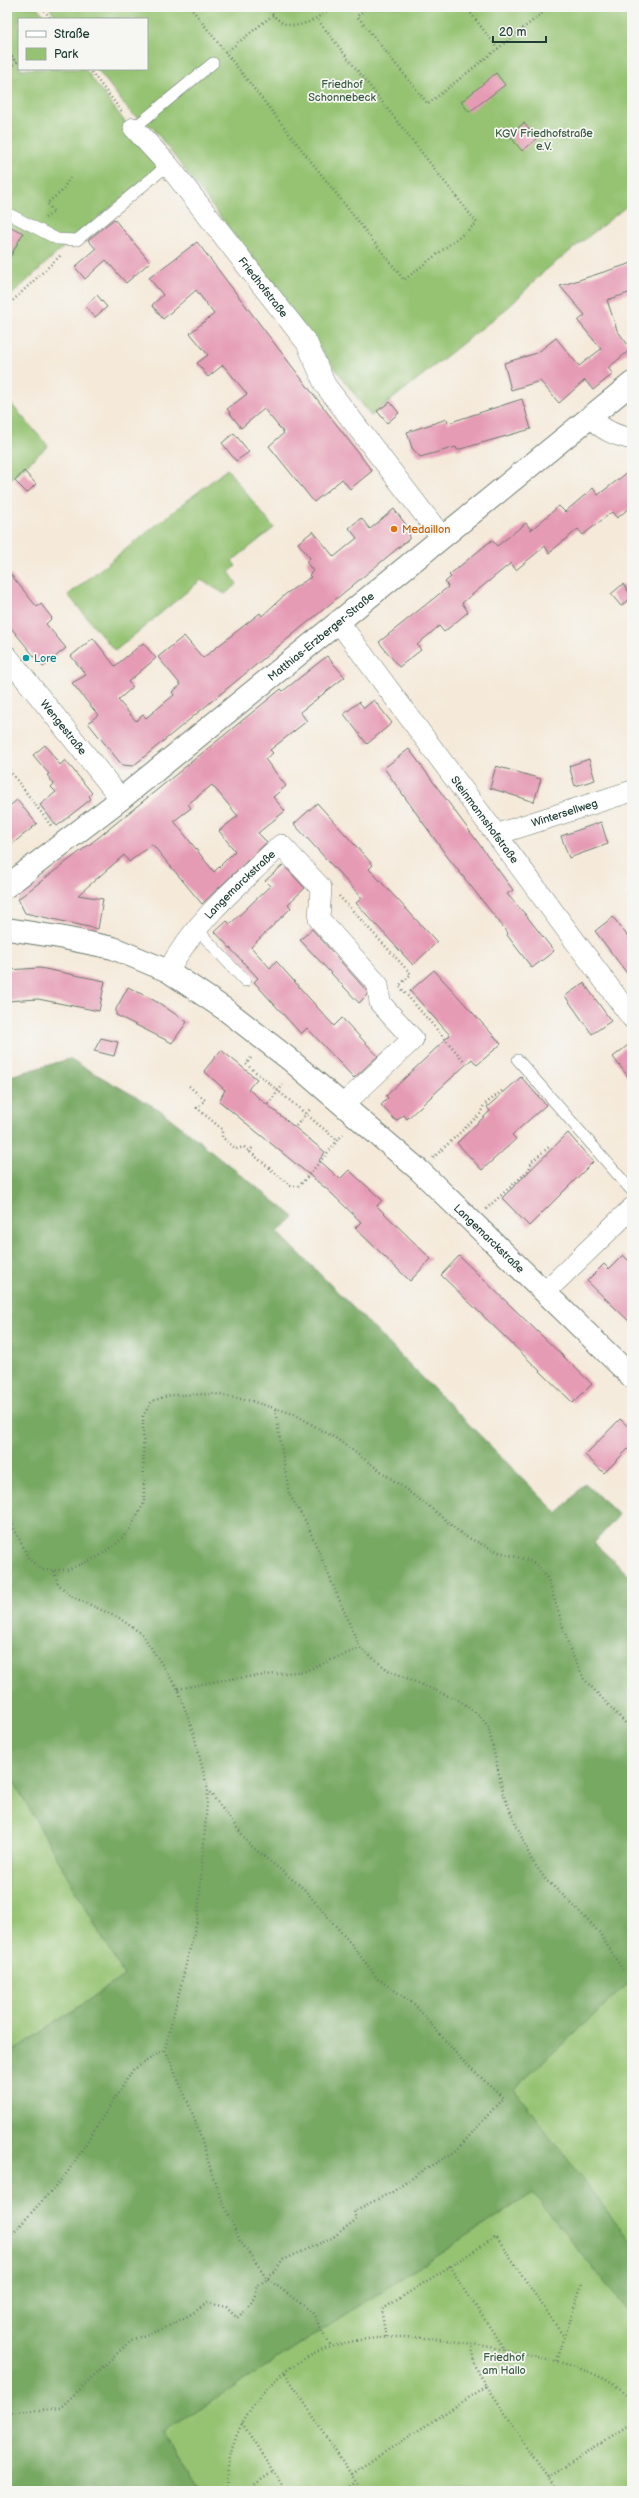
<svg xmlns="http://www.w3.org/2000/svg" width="639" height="2498" viewBox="0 0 639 2498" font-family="'Balsamiq Sans',sans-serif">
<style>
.green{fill:#95c372;stroke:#5a8053}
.forest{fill:#78a964;stroke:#4c734c}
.building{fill:#e69bb5;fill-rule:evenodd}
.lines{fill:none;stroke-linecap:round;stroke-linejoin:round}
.service-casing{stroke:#6a7a6e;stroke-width:12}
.minor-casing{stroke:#6a7a6e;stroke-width:22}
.tertiary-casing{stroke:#6a7a6e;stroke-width:24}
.path{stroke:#6a7a6e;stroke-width:2.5;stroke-dasharray:1 3;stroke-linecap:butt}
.service{stroke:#fff;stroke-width:11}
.minor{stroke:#fff;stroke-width:21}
.tertiary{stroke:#fff;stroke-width:22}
.food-dot{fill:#e8710a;stroke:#f6f6f2;stroke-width:1.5}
.culture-dot{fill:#0f9aa8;stroke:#f6f6f2;stroke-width:1.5}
.labels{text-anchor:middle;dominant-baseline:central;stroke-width:3.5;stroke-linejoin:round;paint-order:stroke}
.park-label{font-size:11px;fill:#3c5e44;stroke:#f6f6f2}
.street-label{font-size:11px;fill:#1f3d34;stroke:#f6f6f2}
.food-label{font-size:11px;fill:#c56008;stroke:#f6f6f2;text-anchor:start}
.culture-label{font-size:11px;fill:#0d838f;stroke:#f6f6f2;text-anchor:start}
</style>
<rect width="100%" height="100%" fill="#f6f6f2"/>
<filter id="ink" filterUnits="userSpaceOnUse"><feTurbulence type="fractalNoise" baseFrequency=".025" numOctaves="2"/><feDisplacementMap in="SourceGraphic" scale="8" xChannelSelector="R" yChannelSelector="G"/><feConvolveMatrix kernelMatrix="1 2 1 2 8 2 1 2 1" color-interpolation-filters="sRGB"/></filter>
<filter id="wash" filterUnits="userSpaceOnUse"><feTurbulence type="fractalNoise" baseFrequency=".012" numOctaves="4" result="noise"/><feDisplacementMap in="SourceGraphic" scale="16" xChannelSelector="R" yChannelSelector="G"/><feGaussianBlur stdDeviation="0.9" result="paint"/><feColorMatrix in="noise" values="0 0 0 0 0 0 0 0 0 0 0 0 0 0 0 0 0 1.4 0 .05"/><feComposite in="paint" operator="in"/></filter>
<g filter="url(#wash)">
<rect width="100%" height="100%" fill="#f5eada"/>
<g class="green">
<polygon points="7,7 37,7 47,19 19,19 19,69 85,69 128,126 163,165 80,232 7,299"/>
<polygon points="49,7 632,7 632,202 541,274 511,305 371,416 153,128 131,113 97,69 147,69 147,19 58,19"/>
<polygon points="7,399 48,446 7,482"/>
<polygon points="227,469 274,528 232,561 236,566 229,572 237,584 225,594 201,580 115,651 68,595"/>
<polygon points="7,1769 124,1976 7,2055"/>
<polygon points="632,1980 632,2244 513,2089"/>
<polygon points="534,2192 632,2317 632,2491 200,2491 163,2433"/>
</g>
<polygon class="forest" points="69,1059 160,1110 294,1217 278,1232 558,1514 585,1483 619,1515 594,1543 632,1578 632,1980 514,2089 632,2244 632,2317 533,2193 163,2433 200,2491 7,2491 7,2055 124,1976 7,1769 7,1077"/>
<g id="blocks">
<g class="building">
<polygon points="496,73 505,85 469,112 461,102"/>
<polygon points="524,123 537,139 522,151 509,135"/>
<polygon points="114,219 150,262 126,283 106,260 85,279 75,267 96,249 88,240"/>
<polygon points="7,225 23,233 7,263"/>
<polygon points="197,242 372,471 350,489 342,479 314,502 269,446 284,433 264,409 241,428 227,409 247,394 223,365 208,377 197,363 208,355 190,333 214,314 196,290 163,319 152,305 163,295 149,278"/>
<polygon points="632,263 632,292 607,300 617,330 631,349 608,368 613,374 593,390 585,380 559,403 540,381 511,390 504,363 537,353 556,338 579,366 601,349 578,321 585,315 560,286"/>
<polygon points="97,295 107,307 95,317 85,306"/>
<polygon points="522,399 531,429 457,450 456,447 420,457 412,448 407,432 447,419 448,423"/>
<polygon points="390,402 399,413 387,423 377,411"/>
<polygon points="234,433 249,452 236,461 222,443"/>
<polygon points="632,469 632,506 617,518 612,512 583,535 578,529 549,553 545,546 516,570 511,563 462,603 468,612 444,632 439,626 417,645 421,650 399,667 379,642 448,587 445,582 451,577 449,575 492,540 497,546 526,523 531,530 559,506 565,512 593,488 598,495"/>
<polygon points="24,471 36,484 27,493 15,481"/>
<polygon points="394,509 410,530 409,539 133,766 122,765 88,723 98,715 72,683 86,675 71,656 93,638 115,666 143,643 156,658 128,682 133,687 118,700 136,721 143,715 146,718 174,695 172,692 181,685 158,657 184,636 203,658 260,613 262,616 287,593 311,577 309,575 313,571 306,562 310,558 298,543 313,531 334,557 357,538 349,528 361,518 370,529"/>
<polygon points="7,570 37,607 41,604 52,618 46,624 66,648 43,667 7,623"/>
<polygon points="623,584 632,597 621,606 611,594"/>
<path d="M327,656L345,677L300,712L307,721L270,750L273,753L265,759L286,786L273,797L285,811L258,833L267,842L202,904L152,844L129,862L124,855L78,895L103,899L98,929L25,913L18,899L99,837L281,689L283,691ZM212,785L238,816L219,831L235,851L214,872L174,821L191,808L188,804Z"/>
<polygon points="374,700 392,723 367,744 344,714 359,702 364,708"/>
<polygon points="45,745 60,765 65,760 92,793 89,796 91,799 57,826 40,805 56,792 51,787 54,784 47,775 49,774 33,755"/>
<polygon points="409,749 513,890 507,894 525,914 554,951 532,968 507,935 508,933 446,855 384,768"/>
<polygon points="589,759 595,780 575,786 569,766"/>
<polygon points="496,766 541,779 534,802 490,788"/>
<polygon points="17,800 37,824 7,848 7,808"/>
<polygon points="317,803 373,865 369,869 437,942 413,965 356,903 362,898 294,824"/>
<polygon points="601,822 608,844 569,858 561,836"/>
<polygon points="283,865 305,888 288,904 291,908 251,947 270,968 276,961 334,1026 342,1018 378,1056 354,1078 307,1028 301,1034 254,982 258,978 215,932 227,921 230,924 270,886 265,881"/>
<polygon points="613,917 632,942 632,980 595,931"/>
<polygon points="312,929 366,990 367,995 359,1003 300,940"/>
<polygon points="40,968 105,981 99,1011 38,999 7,1001 7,970"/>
<polygon points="434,970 501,1044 477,1065 472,1059 407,1119 404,1115 396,1121 381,1105 388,1098 386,1096 450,1035 410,991"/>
<polygon points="584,983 611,1021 592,1034 565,996"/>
<polygon points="128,987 159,1003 187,1022 172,1043 116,1015 116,1009"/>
<polygon points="101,1038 118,1042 114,1056 94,1051"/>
<polygon points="632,1042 632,1082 613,1057"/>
<polygon points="221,1050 257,1079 248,1089 325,1152 319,1160 340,1179 349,1170 382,1200 377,1206 431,1259 410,1281 355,1228 361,1222 329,1191 219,1101 225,1090 204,1071"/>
<polygon points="521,1077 546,1105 512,1135 516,1139 482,1170 457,1143 490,1111 487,1107"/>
<polygon points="568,1133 593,1162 529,1226 502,1198"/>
<polygon points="623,1255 632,1264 632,1324 587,1281 604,1264 609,1269"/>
<polygon points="459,1256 592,1384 573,1403 441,1275"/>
<polygon points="620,1419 632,1430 632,1445 604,1473 585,1455"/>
</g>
</g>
</g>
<g filter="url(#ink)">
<use href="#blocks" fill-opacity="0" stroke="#6a7a6e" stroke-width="1"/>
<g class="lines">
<defs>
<g id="service">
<polyline points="134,128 213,63"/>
<polyline points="7,213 57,239 77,240 168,165"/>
<polyline points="196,928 245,981"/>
<polyline points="518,1060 632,1191"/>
</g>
<g id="minor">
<path id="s1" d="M134,128L168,165L307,343L325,385L441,536"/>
<path d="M590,416C602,430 614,435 632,439"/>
<path id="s2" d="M338,621L632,1018"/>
<path id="s3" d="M7,656L121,799"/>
<path id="s4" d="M498,837L507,831L632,791"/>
<path id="s5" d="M168,971C196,920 239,884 281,845L321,888L319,919L378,985L380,1003L413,1039L343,1105"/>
<polyline points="546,1291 632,1208"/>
</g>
<g id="tertiary">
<path id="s6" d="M7,886L121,799L632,383"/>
<path id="s7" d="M7,929L59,937L113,948L168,971L226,1010L289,1059L420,1171L632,1377"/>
</g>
</defs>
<use href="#service" class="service-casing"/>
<use href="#minor" class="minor-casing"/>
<use href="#tertiary" class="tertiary-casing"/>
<g class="path">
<polyline points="42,7 51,19"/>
<polyline points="190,7 404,280 477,223 317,19"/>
<path d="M268,7C285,38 311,24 332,7"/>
<polyline points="368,7 357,16 428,104 550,7"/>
<polyline points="466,7 498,49"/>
<polyline points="7,50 14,59 7,65"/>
<polyline points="225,53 273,15"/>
<polyline points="89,69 123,113"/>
<polyline points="7,70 17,62 14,59"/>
<polyline points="45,218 54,212 47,203 61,192 70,178"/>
<polyline points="7,306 62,254"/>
<polyline points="7,767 52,827"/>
<polyline points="339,896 411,974 399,986 464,1061"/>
<polyline points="251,1058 246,1064 337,1140"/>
<polyline points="189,1086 205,1100 197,1108 222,1129 222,1137 236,1149 244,1147 291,1186 298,1186 302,1183 343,1134"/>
<polyline points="268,1104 283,1085"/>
<polyline points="296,1126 311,1108"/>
<polyline points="249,1152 254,1146"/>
<polyline points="433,1158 480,1114 484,1105 502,1091"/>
<polyline points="486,1209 529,1170 532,1161 549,1147"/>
<polyline points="275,1409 289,1494 306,1522 360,1648 388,1670 460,1701 480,1716 488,1726 504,1796 531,1859 546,1880 564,1896 599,1932 624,1972"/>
<polyline points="7,1514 29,1559 42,1570 67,1570 98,1557 116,1544 130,1529 144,1503 143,1416 152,1401 171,1395 215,1394 251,1401 294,1414 337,1439 435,1511 464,1536 499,1552 531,1561 539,1567 548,1579 571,1652 584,1679 632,1730"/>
<polyline points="54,1571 58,1584 71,1596 119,1618 142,1634 178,1689 194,1735 208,1790 198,1916 165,2049 194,2117 216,2186 240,2241 268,2279 312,2312 331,2347"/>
<polyline points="178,1689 228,1679 305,1671 360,1648"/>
<polyline points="7,2240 67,2173 133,2070 165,2049"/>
<polyline points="449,2266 505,2350"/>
<polyline points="386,2337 382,2314 383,2309 496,2237 564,2337"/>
<polyline points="557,2361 582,2283"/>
<polyline points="285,2373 362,2491"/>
<polyline points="487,2386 557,2491"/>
<path d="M7,2413L60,2408L131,2340L163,2329L193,2313L207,2303L226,2307L237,2318C248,2308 255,2300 258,2285L268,2279L269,2275L277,2269L283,2260L332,2238L357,2219L354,2211L394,2191L425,2169L455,2152L503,2098L460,2058L414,2004L378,1979L352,1945L304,1889L250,1845L208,1790"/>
<polyline points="242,2423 286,2491"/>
<polyline points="351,2474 487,2386 474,2365 472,2344"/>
<polyline points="548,2478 632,2422"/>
<path d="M226,2491C227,2456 236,2427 258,2399C320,2319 422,2333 510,2351C553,2360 598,2368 632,2398"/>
<polyline points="258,2491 254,2485 274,2471"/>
<polyline points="343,2491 356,2482"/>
</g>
<use href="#service" class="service"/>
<use href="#minor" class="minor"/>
<use href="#tertiary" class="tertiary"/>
</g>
</g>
<circle class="food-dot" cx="394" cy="529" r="4"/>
<circle class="culture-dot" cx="26" cy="658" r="4"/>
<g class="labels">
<g class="park-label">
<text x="342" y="84">Friedhof<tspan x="342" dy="13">Schonnebeck</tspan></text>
<text x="544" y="133">KGV Friedhofstraße<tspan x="544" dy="13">e.V.</tspan></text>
<text x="504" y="2357">Friedhof<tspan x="504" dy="13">am Hallo</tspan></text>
</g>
<g class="street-label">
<text stroke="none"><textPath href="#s1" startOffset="205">Friedhofstraße</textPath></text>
<text stroke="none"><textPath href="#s6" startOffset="401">Matthias-Erzberger-Straße</textPath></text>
<text stroke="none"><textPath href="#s3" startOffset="91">Wengestraße</textPath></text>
<text stroke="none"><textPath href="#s4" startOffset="71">Wintersellweg</textPath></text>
<text stroke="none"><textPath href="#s2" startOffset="247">Steinmannshofstraße</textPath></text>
<text stroke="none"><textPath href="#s5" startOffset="113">Langemarckstraße</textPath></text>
<text stroke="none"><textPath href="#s7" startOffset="586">Langemarckstraße</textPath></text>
</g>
<g class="food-label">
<text x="402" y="529">Medaillon</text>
</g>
<g class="culture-label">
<text x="34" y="658">Lore</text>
</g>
</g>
<rect width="639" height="2498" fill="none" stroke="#f6f6f2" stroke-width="24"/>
<rect x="18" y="18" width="130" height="52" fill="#f6f6f2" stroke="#a0aca6"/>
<rect x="26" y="31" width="20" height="6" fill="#ffffff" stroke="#a0aca6"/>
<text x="54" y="38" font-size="12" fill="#1f3d34">Straße</text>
<rect x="26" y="48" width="20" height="12" fill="#95c372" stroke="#a0aca6"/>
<text x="54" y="58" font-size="12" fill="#1f3d34">Park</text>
<path d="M493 36v6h53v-6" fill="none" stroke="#1f3d34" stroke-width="2"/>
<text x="499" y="36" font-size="12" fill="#1f3d34" stroke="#f6f6f2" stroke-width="3" paint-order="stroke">20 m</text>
</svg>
